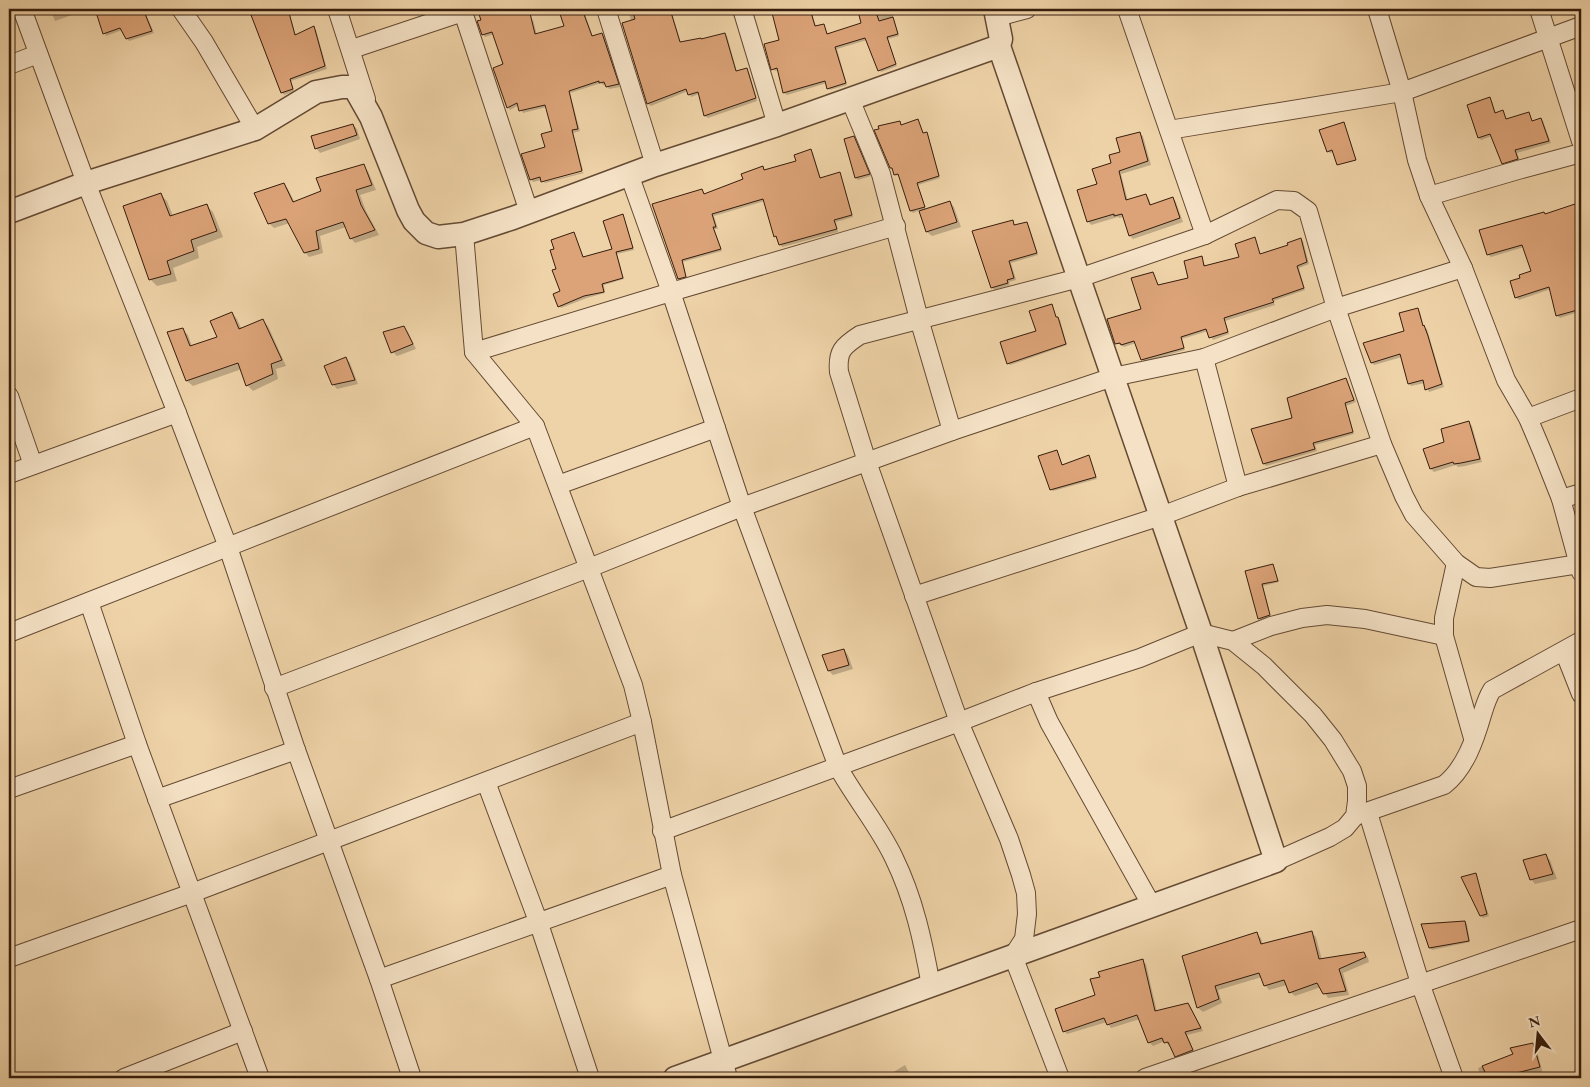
<svg xmlns="http://www.w3.org/2000/svg" width="1590" height="1087" viewBox="0 0 1590 1087" font-family="'EB Garamond',serif">
<style>
.shadow{fill:#0003}
.building{fill:#dca378;stroke:#361d0c}
.lines{fill:none;stroke-linecap:round;stroke-linejoin:round}
.minor-casing{stroke:#644a33;stroke-width:20}
.tertiary-casing{stroke:#644a33;stroke-width:25}
.minor{stroke:#f5e2c6;stroke-width:18}
.tertiary{stroke:#f5e2c6;stroke-width:22}
</style>
<rect width="100%" height="100%" fill="#efd3a8"/>
<filter id="stains"><feTurbulence type="fractalNoise" baseFrequency=".004" numOctaves="4"/><feColorMatrix values="0 0 0 0 .2 0 0 0 0 .09 0 0 0 0 .02 0 0 0 .5 -.17"/></filter>
<radialGradient id="worn" r=".72"><stop offset=".6" stop-color="#630" stop-opacity="0"/><stop offset="1" stop-color="#630" stop-opacity=".3"/></radialGradient>
<g class="shadow">
<polygon points="50,9 89,9 55,21"/>
<polygon points="96,9 144,9 154,33 129,41 122,30 106,36"/>
<polygon points="250,9 288,9 296,36 313,28 316,30 327,69 291,81 294,91 284,95 282,92"/>
<polygon points="478,9 526,9 529,18 533,20 537,35 565,27 562,15 581,9 584,11 593,37 602,34 604,36 620,87 609,89 606,84 603,85 601,83 570,93 580,131 573,133 583,170 542,180 533,182 531,179 554,132 547,107 523,113 519,105 510,110 508,107 504,65 494,34 485,37 483,34 482,21"/>
<polygon points="628,9 686,9 672,13 681,43 725,34 727,36 737,72 746,69 749,72 757,101 708,118 705,116 699,94 691,97 688,91 651,106 648,104 623,24 631,21"/>
<polygon points="764,9 811,9 816,27 824,25 828,35 863,24 868,9 891,9 899,36 888,39 897,66 881,72 867,40 837,49 847,85 830,90 827,83 787,95 784,93 779,70 775,71 773,69 780,41 772,9 766,11"/>
<polygon points="1489,99 1492,101 1496,114 1502,111 1507,120 1529,113 1533,122 1541,119 1543,121 1551,143 1517,153 1520,161 1506,165 1492,136 1481,140 1479,138"/>
<polygon points="918,120 924,134 926,133 928,135 940,178 918,185 926,210 950,202 954,207 961,227 932,236 927,232 920,210 913,213 911,211 899,176 895,175 891,168 900,122 902,126"/>
<polygon points="1343,123 1356,159 1337,163 1333,152 1330,153 1328,151"/>
<polygon points="353,125 357,129 360,139 320,153 316,148"/>
<polygon points="1139,133 1143,136 1151,165 1121,174 1128,201 1146,195 1149,199 1151,205 1173,198 1176,202 1183,222 1133,239 1130,236 1124,217 1119,218 1118,217 1091,225 1088,221 1099,184 1113,164"/>
<polygon points="845,139 855,139 871,176 858,180 856,178"/>
<polygon points="811,151 813,153 821,179 839,174 841,176 853,217 836,222 838,232 782,247 775,236 765,201 714,216 718,229 714,229 722,251 683,262 687,279 681,281 679,278 653,205 702,190 705,194 745,180 763,168 765,170 797,162"/>
<polygon points="363,166 368,171 376,190 360,195 366,211 379,235 355,243 351,238 346,227 320,236 323,253 309,257 305,252 290,223 274,228 269,223 284,184 288,189 295,203 322,191"/>
<polygon points="583,172 584,173 545,183 544,182"/>
<polygon points="160,194 167,201 173,216 206,205 213,212 223,237 197,247 199,258 173,268 177,281 157,286 150,279"/>
<polygon points="1581,203 1581,311 1560,318 1557,315 1551,289 1519,300 1516,297 1522,279 1532,272 1524,247 1491,257 1488,254 1545,215"/>
<polygon points="623,215 634,250 617,254 624,279 604,285 605,293 587,298 561,308 554,295 561,292 555,250 574,233 584,258 614,250"/>
<polygon points="1012,221 1015,226 1027,223 1029,226 1038,255 1011,263 1016,280 1009,282 1010,285 995,290 992,288 973,232"/>
<polygon points="1254,239 1261,255 1289,246 1301,239 1303,241 1309,264 1299,268 1305,290 1273,301 1275,305 1225,321 1229,334 1213,340 1208,331 1182,339 1185,350 1144,362 1136,343 1124,347 1117,343 1143,310 1153,273 1159,286 1190,278 1201,257 1206,267 1240,258"/>
<polygon points="1051,305 1057,318 1060,320 1067,345 1010,365 1008,363 1038,332"/>
<polygon points="1418,309 1420,312 1424,327 1427,329 1444,387 1429,392 1425,383 1411,386 1409,384 1402,357 1374,365 1372,363 1406,331"/>
<polygon points="232,313 237,319 242,330 262,320 268,326 286,366 276,369 278,379 253,391 247,385 242,369 193,386 187,381 169,332 182,329 188,335 192,346 219,338"/>
<polygon points="404,327 408,332 416,349 397,356 393,352"/>
<polygon points="346,358 350,363 358,384 337,389 333,384"/>
<polygon points="1346,380 1356,402 1346,406 1354,434 1315,445 1317,451 1266,466 1264,464 1294,418"/>
<polygon points="1468,422 1472,426 1482,462 1465,466 1458,467 1456,465 1434,472 1431,469 1446,443"/>
<polygon points="1057,451 1063,466 1090,459 1097,479 1053,491 1051,489"/>
<polygon points="1273,566 1279,582 1263,586 1271,617 1261,620 1259,618 1246,572"/>
<polygon points="844,650 848,655 853,669 833,675 829,671"/>
<polygon points="1545,856 1550,860 1557,879 1535,884 1531,879"/>
<polygon points="1475,875 1489,916 1483,918 1481,916"/>
<polygon points="1465,922 1467,924 1470,942 1432,950 1430,948"/>
<polygon points="1312,933 1316,937 1322,960 1364,953 1368,958 1369,962 1343,973 1349,995 1328,998 1321,987 1295,996 1290,992 1287,985 1269,990 1265,985 1262,977 1218,990 1222,1003 1203,1012 1198,1008 1184,956 1256,934 1261,938 1263,945"/>
<polygon points="1143,961 1146,964 1157,1012 1188,1004 1191,1008 1203,1031 1187,1035 1195,1054 1179,1059 1176,1056 1171,1045 1169,1046 1165,1041 1153,1046 1149,1042 1140,1019 1111,1028 1107,1022 1067,1034 1064,1031 1097,996 1102,977"/>
<polygon points="1533,1044 1536,1047 1544,1078 1523,1078 1522,1075 1509,1078 1481,1078 1478,1068 1515,1055"/>
<polygon points="905,1065 912,1078 884,1078"/>
<polygon points="1020,1075 1024,1078 1009,1078"/>
</g>
<g class="building">
<polygon points="95,9 143,9 152,31 126,39 120,28 103,34"/>
<polygon points="266,9 288,9 295,35 314,26 325,66 290,79 293,89 281,93 251,15"/>
<polygon points="477,9 529,9 535,34 564,26 560,14 582,9 592,36 602,33 619,84 606,87 604,82 599,83 599,81 569,91 578,129 572,130 582,171 541,182 540,177 530,180 521,154 545,147 541,134 552,131 545,105 519,111 517,103 507,108 493,68 503,64 492,32 482,35 477,21 481,20"/>
<polygon points="632,9 670,9 680,42 701,38 701,39 725,33 736,71 747,68 756,98 704,116 698,92 688,95 686,89 647,104 622,23 635,19"/>
<polygon points="771,9 810,9 815,26 824,24 827,34 861,23 858,11 865,9 875,9 879,21 893,17 898,34 887,37 896,64 878,71 865,38 835,47 846,83 827,89 825,81 783,93 777,68 771,70 764,44 779,40"/>
<polygon points="1490,97 1495,113 1503,110 1506,119 1529,112 1532,121 1541,118 1549,141 1515,150 1518,159 1502,164 1490,134 1478,138 1467,105"/>
<polygon points="918,119 923,133 927,132 939,176 917,183 925,207 910,211 898,174 894,175 892,168 890,168 874,130 879,129 878,126 900,121 901,125"/>
<polygon points="1344,122 1356,160 1337,165 1332,150 1327,152 1319,130"/>
<polygon points="353,124 357,135 315,149 311,136"/>
<polygon points="1140,132 1148,161 1119,171 1126,200 1146,194 1150,205 1173,197 1180,218 1129,236 1122,214 1114,216 1114,214 1087,222 1077,190 1097,184 1092,169 1111,163 1109,155 1120,152 1116,138"/>
<polygon points="854,136 870,174 855,178 844,139"/>
<polygon points="811,149 820,178 840,172 852,215 834,220 837,229 779,245 776,236 774,237 763,199 712,214 716,227 713,227 721,249 682,260 686,277 678,279 652,204 702,189 704,194 743,179 741,174 763,166 764,170 796,161 794,155"/>
<polygon points="364,164 372,185 356,190 361,205 375,230 350,239 343,222 316,231 319,249 304,253 286,219 268,224 254,193 284,183 293,202 321,191 316,178"/>
<polygon points="161,193 170,216 207,204 217,231 191,240 194,251 167,261 171,274 149,280 123,206"/>
<polygon points="950,201 957,222 926,232 919,211"/>
<polygon points="1581,202 1581,309 1556,316 1549,287 1515,298 1510,281 1520,278 1519,275 1531,271 1522,245 1487,255 1479,230 1544,212 1545,214"/>
<polygon points="623,214 633,248 616,252 623,278 602,284 604,292 584,296 558,307 553,294 560,291 552,270 556,269 550,250 554,249 551,240 574,232 583,257 612,249 603,221"/>
<polygon points="1013,220 1014,225 1027,222 1037,253 1009,261 1014,278 1007,280 1008,283 991,288 972,231"/>
<polygon points="1255,237 1260,254 1288,245 1287,243 1301,238 1307,262 1297,266 1304,288 1272,299 1274,302 1224,318 1228,332 1209,338 1206,329 1181,337 1184,348 1141,360 1134,341 1121,345 1120,343 1115,344 1107,319 1141,309 1131,278 1153,272 1158,285 1188,278 1184,261 1202,256 1204,266 1239,257 1235,244"/>
<polygon points="1052,304 1056,317 1058,317 1066,344 1007,364 1000,342 1036,331 1029,311"/>
<polygon points="1418,308 1423,326 1424,325 1428,336 1442,384 1425,390 1423,380 1408,384 1400,354 1371,363 1363,343 1404,331 1399,313"/>
<polygon points="232,312 239,329 263,319 282,360 271,364 273,374 246,386 238,363 186,381 167,332 183,328 190,346 217,337 210,321"/>
<polygon points="404,326 413,344 391,353 383,332"/>
<polygon points="346,357 355,380 332,385 324,366"/>
<polygon points="1346,378 1354,400 1345,403 1353,432 1313,443 1315,449 1263,464 1251,429 1292,418 1287,398"/>
<polygon points="1469,421 1480,459 1461,463 1454,464 1453,462 1430,469 1423,449 1444,442 1441,429"/>
<polygon points="1057,450 1062,465 1089,455 1096,477 1050,490 1038,456"/>
<polygon points="1273,564 1278,581 1262,584 1270,615 1258,619 1245,571"/>
<polygon points="844,649 849,665 828,671 822,655"/>
<polygon points="1546,854 1553,874 1530,880 1523,860"/>
<polygon points="1476,873 1487,914 1480,916 1461,877"/>
<polygon points="1465,921 1469,941 1429,948 1421,924"/>
<polygon points="1312,931 1319,959 1364,952 1366,957 1339,969 1346,991 1323,994 1317,983 1289,993 1284,980 1264,986 1259,973 1215,986 1219,999 1197,1008 1182,956 1257,932 1261,944"/>
<polygon points="1143,959 1155,1011 1188,1003 1201,1028 1185,1032 1193,1050 1175,1057 1168,1042 1164,1043 1162,1038 1148,1043 1137,1015 1107,1025 1104,1018 1063,1032 1055,1009 1095,995 1090,979 1100,977 1098,972"/>
<polygon points="1533,1043 1540,1067 1497,1078 1488,1078 1482,1066 1513,1054 1510,1048"/>
</g>
<g class="lines">
<defs>
<g id="minor">
<polyline points="22,9 86,183 177,413 228,547 296,750 379,979 412,1078"/>
<polyline points="181,9 204,42 255,129"/>
<polyline points="337,9 366,99"/>
<polyline points="462,9 529,212"/>
<polyline points="606,9 655,165"/>
<polyline points="742,9 777,125"/>
<polyline points="1127,9 1205,235"/>
<polyline points="1377,9 1402,92 1417,160 1429,196 1463,268 1506,380 1528,418 1542,451 1561,499 1581,572"/>
<polyline points="1539,9 1581,141"/>
<polyline points="997,17 1027,9"/>
<polyline points="352,49 463,12"/>
<polyline points="9,65 38,54"/>
<polyline points="850,99 881,174 919,319 952,431"/>
<polyline points="1169,130 1402,92 1581,26"/>
<path d="M629,174L671,292L742,507L838,767C855,798 879,826 894,858C914,899 923,941 931,986"/>
<polyline points="1429,196 1518,170 1581,153"/>
<polyline points="464,234 474,352 535,426 633,685 642,722 672,875 728,1078"/>
<polyline points="474,352 671,292 896,226"/>
<polyline points="1204,358 1238,487"/>
<polyline points="9,396 33,465"/>
<polyline points="1528,418 1581,398"/>
<polyline points="9,474 177,413"/>
<polyline points="558,485 716,428"/>
<polyline points="1561,499 1581,493"/>
<polyline points="1456,563 1444,618 1444,636 1473,738"/>
<polyline points="914,596 1161,516 1238,487 1382,444"/>
<polyline points="89,602 137,744"/>
<polyline points="9,633 535,426"/>
<polyline points="1233,641 1271,626 1302,618 1327,615 1365,619 1444,636"/>
<polyline points="1564,651 1581,694"/>
<polyline points="274,688 589,568 742,507 952,431 1113,377 1204,358 1336,308 1463,268"/>
<polyline points="1036,692 1049,722 1152,906"/>
<polyline points="486,782 538,921 590,1078"/>
<polyline points="9,789 137,744 260,1078"/>
<polyline points="157,799 296,750"/>
<polyline points="1368,813 1420,983 1454,1078"/>
<path d="M1355,816L1444,785C1465,769 1475,739 1482,715C1485,705 1487,698 1492,690L1581,641"/>
<polyline points="662,831 959,722 1036,692 1140,658 1201,633 1233,641 1264,666 1313,715 1333,740 1352,771 1357,786 1357,801 1355,816 1345,828 1330,837 1276,861"/>
<polyline points="9,958 192,893 642,722"/>
<polyline points="379,979 672,875"/>
<polyline points="124,1078 243,1031"/>
<path d="M1060,1078L1013,956L1024,939L1027,914L1026,893L1021,875L1009,839L959,722L867,462L839,372C837,351 843,346 860,335L1079,278L1205,235L1277,200L1294,201L1308,211L1336,308L1382,444L1404,496L1414,515L1456,563L1476,577L1490,578L1579,564"/>
<polyline points="1145,1078 1581,929"/>
</g>
<g id="tertiary">
<polyline points="9,212 86,183 255,129 316,92 342,87 354,87 371,117 408,210 414,221 426,233 438,237 464,234 513,218 655,165 777,125 999,46"/>
<polyline points="675,1078 1276,861 1201,633 999,46 1001,39 995,9"/>
</g>
</defs>
<use href="#minor" class="minor-casing"/>
<use href="#tertiary" class="tertiary-casing"/>
<use href="#minor" class="minor"/>
<use href="#tertiary" class="tertiary"/>
</g>
<rect width="1590" height="1087" fill="none" stroke="#efd3a8" stroke-width="30"/>
<rect x="10" y="10" width="1570" height="1067" fill="none" stroke="#361d0c" stroke-width="2.5"/>
<rect x="15" y="15" width="1560" height="1057" fill="none" stroke="#361d0c"/>
<g transform="translate(1538 1034) rotate(344)" stroke="#f5e2c6" stroke-width="4" paint-order="stroke">
<path d="M0-4L9 19L0 12L-9 19Z" fill="#361d0c"/>
<text y="-8" font-size="14" font-weight="bold" text-anchor="middle" fill="#361d0c">N</text>
</g>
<rect width="100%" height="100%" filter="url(#stains)"/>
<rect width="100%" height="100%" fill="url(#worn)"/>
</svg>
